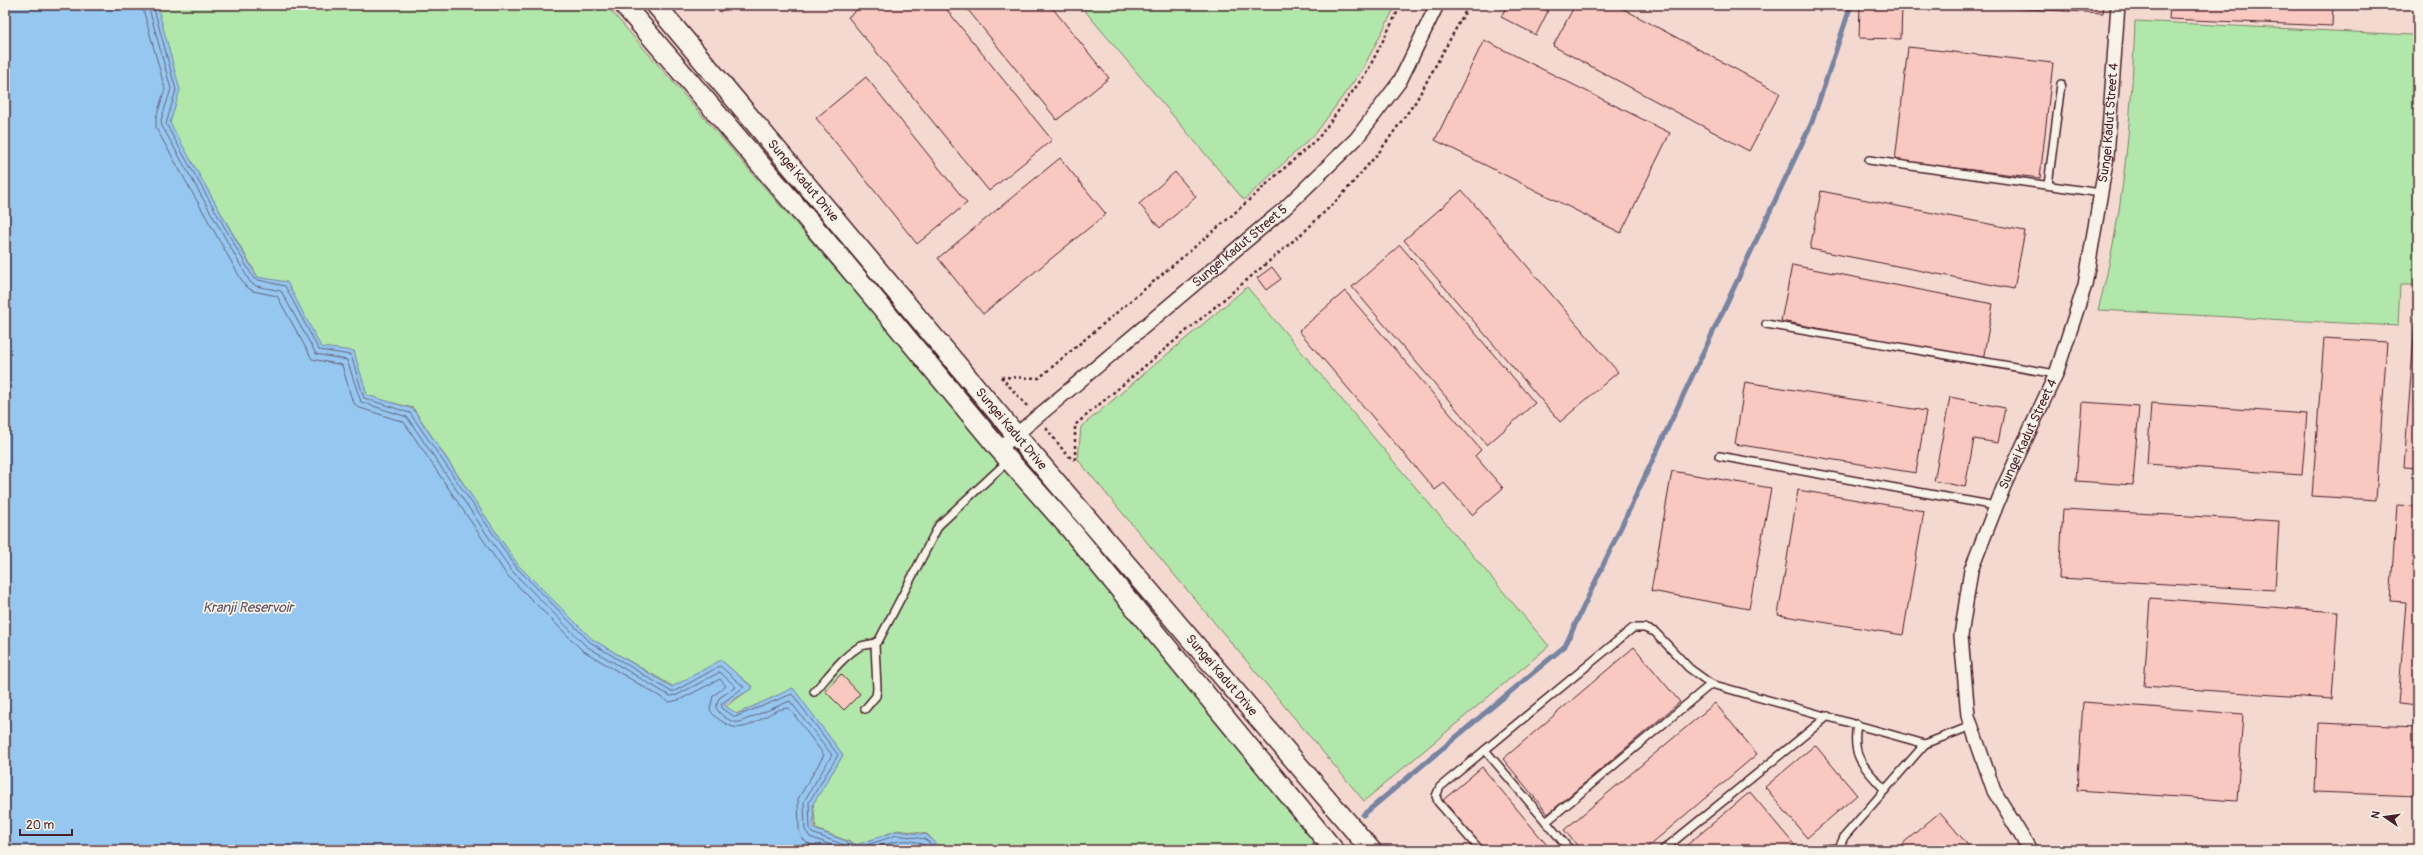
<svg xmlns="http://www.w3.org/2000/svg" width="2423" height="855" viewBox="0 0 2423 855" font-family="Pangolin,sans-serif">
<style>
.built{fill:#f4d9d1}
.green{fill:#b1e7aa;stroke:#7e836a}
.water{fill:#95c7f1;stroke:#7784a2}
.lines{fill:none;stroke-linecap:round;stroke-linejoin:round}
.shore{stroke:#68627a;stroke-width:1}
.stream{stroke:#7784a2;stroke-width:5}
.building{fill:#f8c8c1;stroke:#4a1f2b}
.lane-casing{stroke:#4a1f2b;stroke-width:10}
.street-casing{stroke:#4a1f2b;stroke-width:16}
.secondary-casing{stroke:#4a1f2b;stroke-width:22}
.path{stroke:#4a1f2b;stroke-width:2.5;stroke-dasharray:3 3;stroke-linecap:butt}
.lane{stroke:#f7f3e8;stroke-width:7}
.street{stroke:#f7f3e8;stroke-width:13}
.secondary{stroke:#f7f3e8;stroke-width:19}
.labels{text-anchor:middle;dominant-baseline:central;stroke-width:3.5;stroke-linejoin:round;paint-order:stroke}
.street-label{font-size:13px;fill:#4a1f2b;stroke:#f7f3e8}
.water-label{font-size:14px;font-style:italic;fill:#605166;stroke:#f7f3e8}
</style>
<rect width="100%" height="100%" fill="#f7e6dc"/>
<filter id="ink" filterUnits="userSpaceOnUse"><feTurbulence type="fractalNoise" baseFrequency=".025" numOctaves="2"/><feDisplacementMap in="SourceGraphic" scale="8" xChannelSelector="R" yChannelSelector="G"/><feConvolveMatrix kernelMatrix="1 2 1 2 8 2 1 2 1" color-interpolation-filters="sRGB"/></filter>
<g filter="url(#ink)">
<polygon class="built" points="590,5 2418,5 2418,850 1339,850"/>
<g class="green">
<polygon points="156,5 606,5 1271,770 1320,850 943,850 927,834 898,830 858,845 816,829 813,803 843,755 793,689 736,714 725,707 753,687 722,662 674,687 593,640 519,567 413,408 365,396 321,349 287,283 259,279 169,123"/>
<polygon points="1080,5 1396,5 1362,70 1316,133 1244,200"/>
<path d="M2414,5H2418V285H2400L2398,326L2098,310C2124,213 2131,122 2135,21L2412,35Z"/>
<polygon points="1247,287 1549,646 1364,801 1078,460 1081,427"/>
</g>
<polygon class="water" points="5,5 157,5 180,90 170,123 257,277 287,282 321,347 354,351 367,395 413,409 518,565 592,639 672,687 721,660 753,688 724,705 737,714 793,688 843,755 813,804 814,829 856,845 896,831 927,835 943,850 5,850"/>
<g class="lines">
<g class="shore">
<path d="M142,5L165,89L156,118V128L245,286L253,291L277,296L312,359L342,365L352,400L357,407L404,422L506,574L582,650L669,702L679,700L720,679L726,686L713,696L710,709C713,716 717,718 723,722C748,740 765,708 789,708L824,755L798,799L799,830L802,838L807,843L827,850"/>
<path d="M148,5L171,89L161,120L162,126L250,282L256,286L281,291L316,354L347,360L361,402L407,417L511,570L586,646L670,696L677,695L720,672L736,687L719,698L716,707C719,715 732,724 740,722L790,701L832,755L804,801L805,830L810,837L844,850"/>
<polyline points="153,5 176,90 166,124 254,279 285,286 319,350 351,355 364,398 410,413 516,567 590,642 670,691 675,691 720,666 744,687 721,704 723,709 735,717 792,694 838,755 809,802 810,829 812,833 855,849 897,835 925,839 937,850"/>
<path d="M869,850C888,843 913,833 930,850"/>
</g>
<polyline class="stream" points="1363,815 1565,646 1812,122 1851,5"/>
</g>
<g class="building">
<polygon points="714,5 729,5 720,12"/>
<polygon points="863,5 943,5 1052,140 989,191 848,17"/>
<polygon points="964,5 1050,5 1109,78 1057,120"/>
<polygon points="1507,5 1537,5 1548,11 1536,35 1501,17"/>
<polygon points="1575,5 1616,5 1780,93 1749,151 1553,46"/>
<polygon points="1860,5 1902,5 1901,39 1859,38"/>
<polygon points="1948,5 2064,5 2064,11"/>
<polygon points="2064,5 2104,5 2103,13 2064,11"/>
<polygon points="2170,5 2333,5 2332,26 2169,19"/>
<polygon points="1484,40 1670,133 1621,233 1435,140"/>
<polygon points="1908,47 2053,63 2040,178 1895,161"/>
<polygon points="866,77 967,203 917,244 816,118"/>
<polygon points="1060,158 1106,214 983,314 938,258"/>
<polygon points="1175,172 1196,197 1160,228 1139,204"/>
<polygon points="1462,190 1618,372 1560,422 1404,240"/>
<polygon points="1821,191 2025,231 2014,289 1810,249"/>
<polygon points="1400,245 1535,403 1487,445 1352,287"/>
<polygon points="1792,265 1993,304 1983,360 1781,321"/>
<polygon points="1272,267 1281,279 1266,290 1257,278"/>
<polygon points="1345,291 1481,450 1475,456 1503,488 1472,515 1444,483 1435,490 1299,331"/>
<polygon points="2416,309 2418,309 2418,468 2404,467"/>
<polygon points="2324,338 2387,342 2376,500 2312,496"/>
<polygon points="1745,382 1926,411 1916,473 1735,444"/>
<polygon points="1950,397 2005,408 1998,443 1974,439 1965,487 1934,481"/>
<polygon points="2082,402 2139,406 2133,485 2076,481"/>
<polygon points="2151,403 2307,414 2302,475 2147,464"/>
<polygon points="1672,471 1771,488 1749,609 1651,591"/>
<polygon points="1798,490 1924,511 1903,635 1778,615"/>
<polygon points="2397,505 2418,506 2418,706 2398,704 2406,602 2390,601"/>
<polygon points="2063,509 2279,521 2275,590 2059,578"/>
<polygon points="2150,598 2338,612 2332,699 2144,686"/>
<polygon points="1634,647 1680,702 1548,814 1503,759"/>
<polygon points="841,674 860,694 844,710 825,691"/>
<polygon points="2083,702 2243,714 2237,801 2077,790"/>
<polygon points="1715,703 1757,754 1644,850 1581,850 1564,830"/>
<polygon points="2318,723 2418,727 2418,796 2315,792"/>
<polygon points="1815,745 1857,795 1807,838 1765,787"/>
<polygon points="1482,767 1551,850 1485,850 1443,800"/>
<polygon points="1750,792 1797,848 1794,850 1681,850"/>
<polygon points="1940,812 1972,850 1895,850"/>
</g>
<g class="lines">
<defs>
<g id="lane">
<polyline points="1869,160 2101,193"/>
<polyline points="2048,185 2061,84"/>
<polyline points="1766,324 2056,374"/>
<polyline points="1719,456 1996,506"/>
<path d="M814,692C828,677 841,658 859,647C866,643 873,646 879,640L939,525L1009,460"/>
<polyline points="865,709 876,696 877,689 875,644"/>
<path d="M1857,724C1851,758 1864,767 1885,790"/>
<polyline points="1485,750 1570,850"/>
<polyline points="1546,822 1711,684"/>
<polyline points="1839,848 1844,837 1925,744 1971,726"/>
<polyline points="1480,850 1438,802 1436,796 1440,787 1633,628 1644,628 1655,632 1689,668 1711,684 1925,744"/>
<polyline points="1663,850 1828,716"/>
<polyline points="1814,850 1839,848"/>
</g>
<g id="street">
<path id="s1" d="M999,449L1285,208L1356,139L1400,81L1437,5"/>
<path id="s2" d="M2030,850L1994,791L1968,716L1961,636L1971,570L2004,486L2056,374L2085,285L2107,157L2118,5"/>
</g>
<g id="secondary">
<polyline points="624,5 844,262 999,449 1070,529 1334,850"/>
<path id="s3" d="M656,5L1016,435L1371,850"/>
</g>
</defs>
<use href="#lane" class="lane-casing"/>
<use href="#street" class="street-casing"/>
<use href="#secondary" class="secondary-casing"/>
<g class="path">
<polyline points="1001,377 1039,378 1229,218 1319,137 1367,72 1401,5"/>
<polyline points="1001,377 1027,406"/>
<polyline points="1046,428 1067,455 1074,460"/>
<polyline points="1075,460 1075,425 1306,230 1343,194 1380,151 1416,101 1469,5"/>
</g>
<use href="#lane" class="lane"/>
<use href="#street" class="street"/>
<use href="#secondary" class="secondary"/>
</g>
</g>
<g class="labels">
<g class="street-label">
<text stroke="none"><textPath href="#s2" startOffset="767">Sungei Kadut Street 4</textPath></text>
<text stroke="none"><textPath href="#s3" startOffset="229">Sungei Kadut Drive</textPath></text>
<text stroke="none"><textPath href="#s1" startOffset="315">Sungei Kadut Street 5</textPath></text>
<text stroke="none"><textPath href="#s3" startOffset="553">Sungei Kadut Drive</textPath></text>
<text stroke="none"><textPath href="#s2" startOffset="443">Sungei Kadut Street 4</textPath></text>
<text stroke="none"><textPath href="#s3" startOffset="877">Sungei Kadut Drive</textPath></text>
</g>
<g class="water-label">
<text x="248" y="607">Kranji Reservoir</text>
</g>
</g>
<rect width="2423" height="855" fill="none" stroke="#f7f3e8" stroke-width="20"/>
<rect x="10" y="10" width="2403" height="835" fill="none" stroke="#4a1f2b" stroke-width="1.5" filter="url(#ink)"/>
<g transform="translate(2385 817) rotate(283)" stroke="#f7f3e8" stroke-width="3" paint-order="stroke">
<path d="M0-3L7 15L0 10L-7 15Z" fill="#4a1f2b"/>
<text y="-6" font-size="11" font-weight="bold" text-anchor="middle" fill="#4a1f2b">N</text>
</g>
<path d="M20 829v6h52v-6" fill="none" stroke="#4a1f2b" stroke-width="2"/>
<text x="26" y="829" font-size="12" fill="#4a1f2b" stroke="#f7f3e8" stroke-width="3" paint-order="stroke">20 m</text>
</svg>
